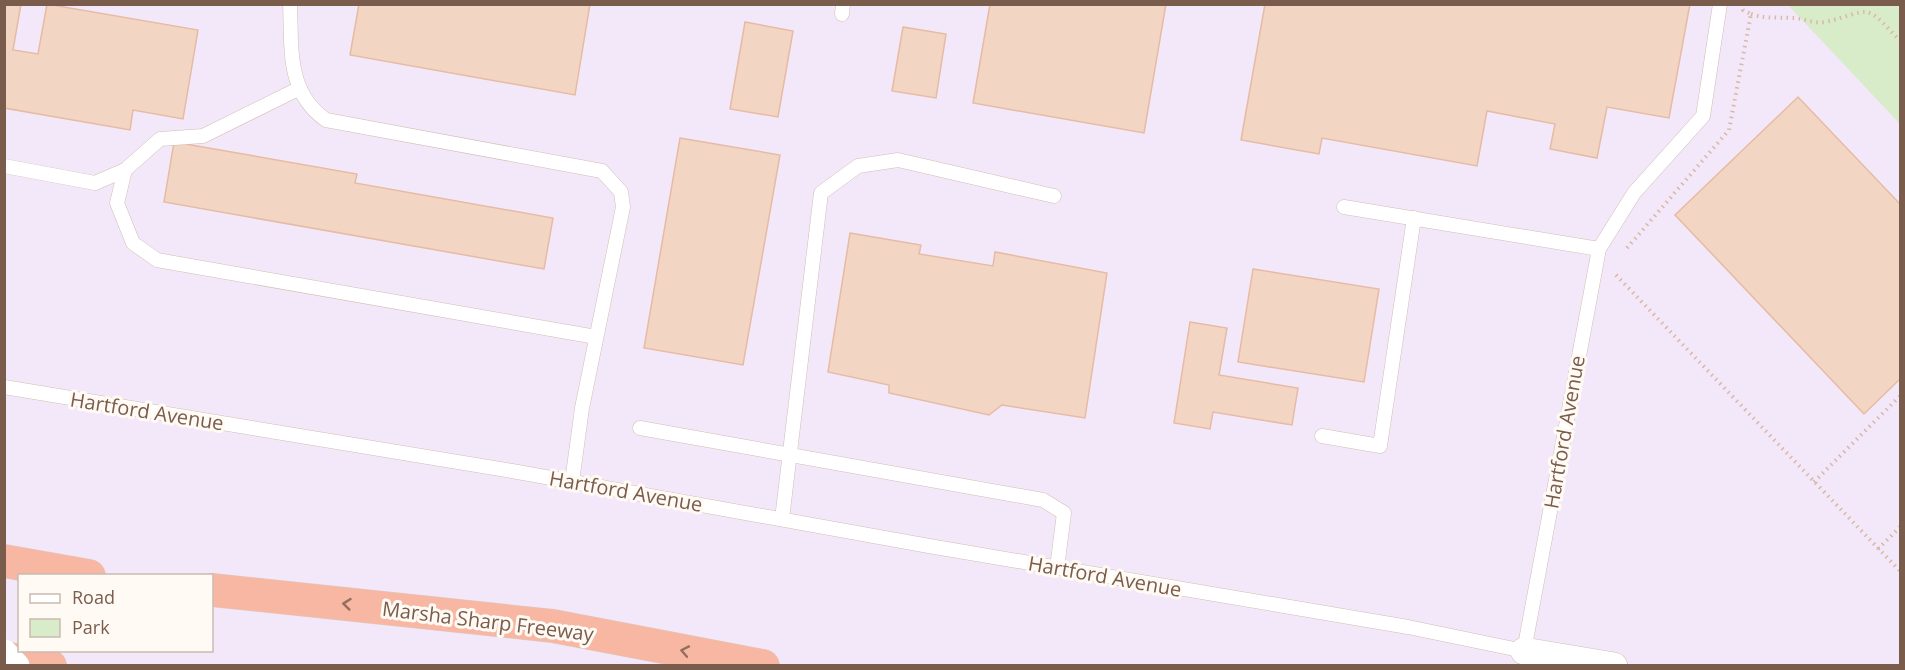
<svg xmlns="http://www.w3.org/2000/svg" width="1905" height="670" viewBox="0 0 1905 670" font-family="'Open Sans',sans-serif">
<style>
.education{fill:#f3e8fa;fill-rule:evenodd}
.green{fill:#d8ecc9}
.building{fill:#f3d5c3;stroke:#e6bba3;stroke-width:1.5}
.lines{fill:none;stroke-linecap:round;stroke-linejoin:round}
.service-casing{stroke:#d1beb0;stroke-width:15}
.minor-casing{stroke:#d1beb0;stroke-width:28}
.motorway-casing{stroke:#dad1cd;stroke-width:34}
.path{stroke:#d9b8a5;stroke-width:4;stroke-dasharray:1.5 4.5;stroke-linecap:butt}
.service{stroke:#fff;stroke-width:14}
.minor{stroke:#fff;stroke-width:27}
.motorway{stroke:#f7b7a3;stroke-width:33}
.minor-bridge-casing{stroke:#d1beb0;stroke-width:28;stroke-linecap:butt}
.minor-bridge{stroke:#fff;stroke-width:27}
.oneway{stroke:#936e5e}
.labels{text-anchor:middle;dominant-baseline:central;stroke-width:6;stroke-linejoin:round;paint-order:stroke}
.street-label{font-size:20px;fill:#7a5c4d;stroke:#fffaf3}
</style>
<rect width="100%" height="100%" fill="#fdf6ec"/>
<path class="education" d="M4,5H1900V665H5ZM20,576H212V650H20Z"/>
<polygon class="green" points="1788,5 1900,5 1900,124"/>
<g class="building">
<polygon points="4,4 21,4 13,50 38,54 47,4 198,30 183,119 133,110 130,130 4,108"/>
<polygon points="359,4 590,4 575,95 350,55"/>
<polygon points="990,4 1166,4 1144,133 973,103"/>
<polygon points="1265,4 1690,4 1669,118 1607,107 1597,158 1550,149 1555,124 1487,111 1477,166 1322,138 1319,154 1241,140"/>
<polygon points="745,22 793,31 778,117 730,109"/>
<polygon points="903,27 946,34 936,98 892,91"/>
<polygon points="1798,97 1900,204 1900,379 1864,414 1675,215"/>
<polygon points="680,138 780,155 743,365 644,348"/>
<polygon points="174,142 357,174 355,183 553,218 544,269 164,202"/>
<polygon points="850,233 921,245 919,254 993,266 995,252 1107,273 1085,418 1002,405 989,415 889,393 889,385 828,372"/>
<polygon points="1253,269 1379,289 1364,382 1238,362"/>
<polygon points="1190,322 1227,328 1219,375 1298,388 1292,425 1213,412 1210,429 1174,423"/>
</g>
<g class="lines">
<defs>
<g id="service">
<path d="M290,4C292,48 286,92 326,120L602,171L621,192L623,207L582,408L572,482"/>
<polyline points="842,14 843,4"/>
<polyline points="4,166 95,183 125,170 160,139 203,136 300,88"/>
<polyline points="125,170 117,203 133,243 157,260 596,337"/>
<polyline points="1344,207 1599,249"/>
<polyline points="4,387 512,471 929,546 1408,627 1524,651 1599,249 1634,193 1703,116 1720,4"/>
<polyline points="640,428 1043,500 1064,513 1057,568"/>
<polyline points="1322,436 1380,446 1414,218"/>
<polyline points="782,519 821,193 858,166 898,160 1054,196"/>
</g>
<polyline id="minor" points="1524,651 1614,666"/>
<g id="motorway">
<polyline points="4,561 89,576"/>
<polyline points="212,590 553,626 763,666"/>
<polyline points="4,658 50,666"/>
</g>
</defs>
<use href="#service" class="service-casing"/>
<use href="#minor" class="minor-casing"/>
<use href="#motorway" class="motorway-casing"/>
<g class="path">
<path d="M1751,14C1766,19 1777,17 1792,18C1803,18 1814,24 1825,22C1873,11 1862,0 1900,41"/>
<polyline points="1627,248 1729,130 1751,14 1743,10 1743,4"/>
<polyline points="1616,275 1900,571"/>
<polyline points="1814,482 1900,396"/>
<polyline points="1878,549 1900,527"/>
</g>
<use href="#service" class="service"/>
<use href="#minor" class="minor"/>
<use href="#motorway" class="motorway"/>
<defs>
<polyline id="minor-bridge" points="4,653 16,666"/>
</defs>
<use href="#minor-bridge" class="minor-bridge-casing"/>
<use href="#minor-bridge" class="minor-bridge"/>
</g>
<defs><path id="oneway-chevron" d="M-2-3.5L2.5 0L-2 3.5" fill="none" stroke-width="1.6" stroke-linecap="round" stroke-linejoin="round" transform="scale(1.5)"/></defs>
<g class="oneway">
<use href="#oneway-chevron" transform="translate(347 604) rotate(-174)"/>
<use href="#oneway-chevron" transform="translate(685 651) rotate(-169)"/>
</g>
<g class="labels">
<g class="street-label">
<text transform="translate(147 411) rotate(9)">Hartford Avenue</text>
<text transform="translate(1564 432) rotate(-80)">Hartford Avenue</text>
<text transform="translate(626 491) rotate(10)">Hartford Avenue</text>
<text transform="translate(1105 576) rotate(10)">Hartford Avenue</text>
<text transform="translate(488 621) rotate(7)">Marsha Sharp Freeway</text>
</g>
</g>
<rect width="1905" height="670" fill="none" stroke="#7a5c4d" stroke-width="12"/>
<rect x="18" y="574" width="195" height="78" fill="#fffaf3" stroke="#cabbb1" stroke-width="1.5"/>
<rect x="30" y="594" width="30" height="9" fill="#ffffff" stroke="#cabbb1" stroke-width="1.5"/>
<text x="72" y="604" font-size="18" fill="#7a5c4d">Road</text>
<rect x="30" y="619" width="30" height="18" fill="#d8ecc9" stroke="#cabbb1" stroke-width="1.5"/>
<text x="72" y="634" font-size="18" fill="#7a5c4d">Park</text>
</svg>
